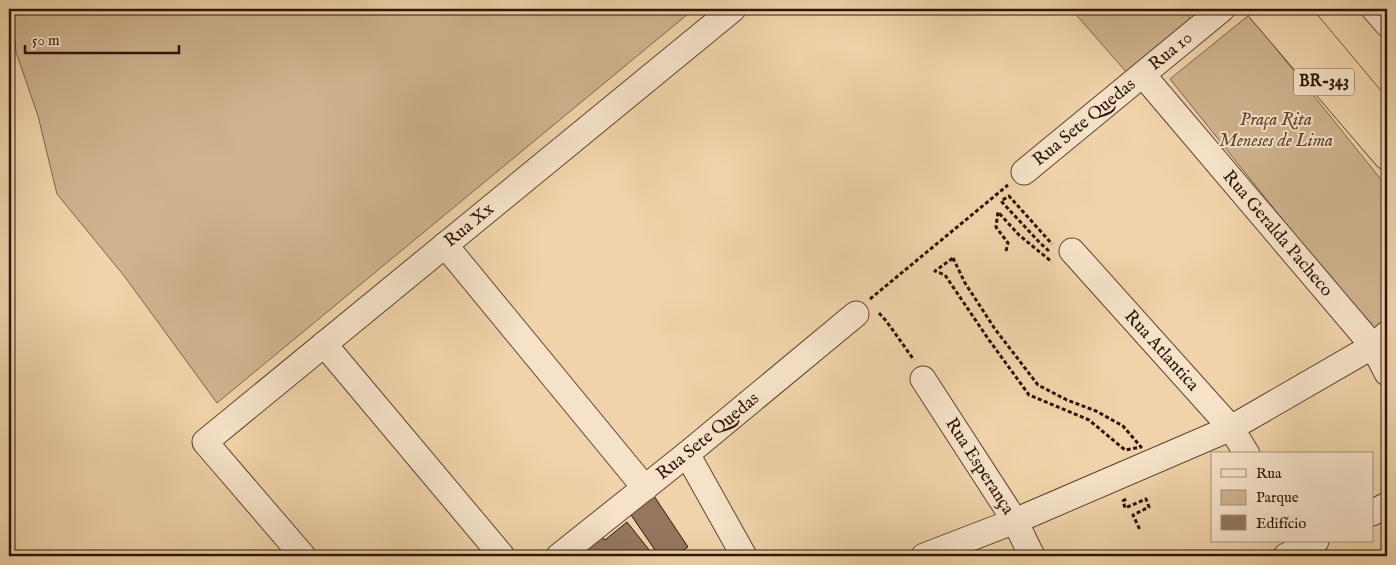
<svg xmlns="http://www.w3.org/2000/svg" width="1396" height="565" viewBox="0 0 1396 565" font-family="'IM FELL English',serif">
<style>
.green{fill:#cfb38f;stroke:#80644c}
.building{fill:#94775d;stroke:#301409}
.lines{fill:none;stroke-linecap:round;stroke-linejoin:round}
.street-casing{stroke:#604431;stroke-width:27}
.highway-casing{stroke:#301409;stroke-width:29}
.path{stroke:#301409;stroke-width:3;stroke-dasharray:4 2.5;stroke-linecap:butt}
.street{stroke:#f5e2c8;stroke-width:25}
.highway{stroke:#f0d3aa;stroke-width:28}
.labels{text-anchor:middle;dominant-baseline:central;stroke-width:4;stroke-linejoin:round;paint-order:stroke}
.shield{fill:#f5e2c8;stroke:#6b5242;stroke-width:1}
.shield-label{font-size:16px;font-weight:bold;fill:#301409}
.street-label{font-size:18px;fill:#301409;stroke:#f5e2c8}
.park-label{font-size:18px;font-style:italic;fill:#604431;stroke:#f5e2c8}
</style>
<rect width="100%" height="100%" fill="#f0d3aa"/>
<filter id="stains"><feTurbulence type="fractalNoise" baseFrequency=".004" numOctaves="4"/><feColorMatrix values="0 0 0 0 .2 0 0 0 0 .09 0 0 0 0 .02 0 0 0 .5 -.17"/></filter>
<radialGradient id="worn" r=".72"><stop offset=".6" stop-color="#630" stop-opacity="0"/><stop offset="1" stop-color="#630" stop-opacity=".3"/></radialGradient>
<g class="green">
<polygon points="12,9 694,9 217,403 125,277 57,194 38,116 16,52"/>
<polygon points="1071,9 1182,9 1191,19 1128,74"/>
<polygon points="1249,15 1383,182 1387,284 1387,336 1373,332 1170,79"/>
</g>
<g class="building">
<polygon points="654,496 688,547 674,556 659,556 629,512"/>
<polygon points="627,522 654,556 581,556 580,555 602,537 605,540"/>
</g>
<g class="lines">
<defs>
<g id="street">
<polyline points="1374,9 1387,24"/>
<path id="s1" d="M1143,75L1373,346L1387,373"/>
<path id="s2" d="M1024,172L1222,9"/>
<polyline points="445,245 645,488"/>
<path id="s3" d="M1072,251L1231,428L1247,454"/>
<polyline points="324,344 502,556"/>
<path id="s4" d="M923,379L1015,521L1032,556"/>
<polyline points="687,454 744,556"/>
<polyline points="1372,513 1387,505"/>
<path id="s5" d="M303,556L205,442L733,9"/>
<path id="s6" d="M559,556L687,454L856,314"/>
<polyline points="924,556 1015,521 1231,428 1373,346 1387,334"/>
<polyline points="1286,556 1316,541"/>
</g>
<g id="highway">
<polyline points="1261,9 1387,156"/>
<polyline points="1294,9 1387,120"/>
</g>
</defs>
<use href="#street" class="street-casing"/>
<use href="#highway" class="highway-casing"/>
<g class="path">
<polyline points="1006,251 1008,243 996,227 998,212 1019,235 1052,262"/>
<polyline points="1049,251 1040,243 1001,201 1009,196 1052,244"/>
<polygon points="953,258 965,283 995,329 1038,385 1067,400 1096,411 1123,426 1141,447 1125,450 1089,420 1029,395 989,340 945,275 935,271"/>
<polyline points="870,299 1008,185"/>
<polyline points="879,313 887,322 914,360"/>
<polyline points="1126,499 1123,501 1125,508 1146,499 1149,507 1133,515 1140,530"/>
</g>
<use href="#street" class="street"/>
<use href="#highway" class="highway"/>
</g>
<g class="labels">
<rect class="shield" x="1294" y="68.5" width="60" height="27" rx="4"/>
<g class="shield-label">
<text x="1324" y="82">BR-343</text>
</g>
<g class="street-label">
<text stroke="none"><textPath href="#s2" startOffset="190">Rua 10</textPath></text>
<text stroke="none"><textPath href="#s2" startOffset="78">Rua Sete Quedas</textPath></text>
<text stroke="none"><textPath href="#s5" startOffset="492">Rua Xx</textPath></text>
<text stroke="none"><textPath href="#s1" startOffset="208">Rua Geralda Pacheco</textPath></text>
<text stroke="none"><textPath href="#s3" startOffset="134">Rua Atlantica</textPath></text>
<text stroke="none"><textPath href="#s6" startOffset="191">Rua Sete Quedas</textPath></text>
<text stroke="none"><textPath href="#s4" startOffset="104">Rua Esperança</textPath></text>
</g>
<g class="park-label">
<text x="1276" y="120">Praça Rita<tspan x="1276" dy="21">Meneses de Lima</tspan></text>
</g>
</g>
<rect width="1396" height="565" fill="none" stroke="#f0d3aa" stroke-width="30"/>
<rect x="10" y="10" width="1376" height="545" fill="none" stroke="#301409" stroke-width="2.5"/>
<rect x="15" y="15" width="1366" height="535" fill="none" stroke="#301409"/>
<rect x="1211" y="452" width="162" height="90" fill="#f5e2c8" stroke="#a6907c"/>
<rect x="1221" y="469" width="25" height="8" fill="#f5e2c8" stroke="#a6907c"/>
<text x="1256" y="478" font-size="15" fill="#301409">Rua</text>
<rect x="1221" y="490" width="25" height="15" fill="#cfb38f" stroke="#a6907c"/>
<text x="1256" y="502" font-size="15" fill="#301409">Parque</text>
<rect x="1221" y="515" width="25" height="15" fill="#94775d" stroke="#a6907c"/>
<text x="1256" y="528" font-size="15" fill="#301409">Edifício</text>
<path d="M25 45v8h154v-8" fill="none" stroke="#301409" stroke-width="2.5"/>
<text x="32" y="45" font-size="15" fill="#301409" stroke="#f5e2c8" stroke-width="4" paint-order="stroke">50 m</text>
<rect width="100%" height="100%" filter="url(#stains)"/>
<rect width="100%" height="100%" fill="url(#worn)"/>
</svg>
